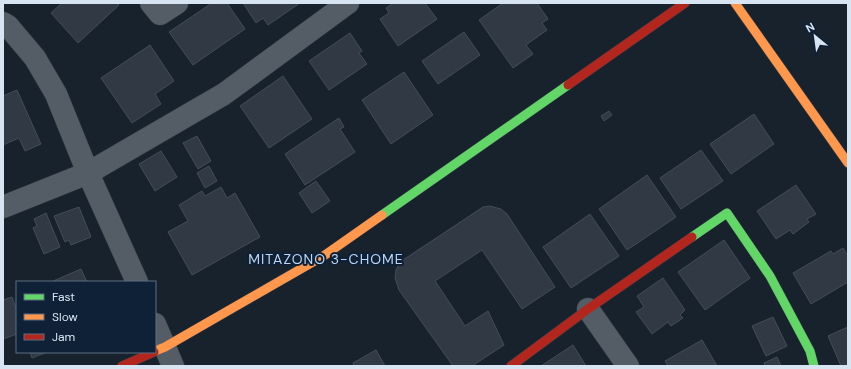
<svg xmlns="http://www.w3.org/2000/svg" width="851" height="369" viewBox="0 0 851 369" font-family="'DM Sans',sans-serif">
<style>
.building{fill:#313a44;stroke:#434d57}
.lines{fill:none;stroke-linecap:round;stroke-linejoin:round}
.street-casing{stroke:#373f49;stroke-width:23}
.fast-casing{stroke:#373f49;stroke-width:10}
.slow-casing{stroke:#373f49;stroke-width:10}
.jam-casing{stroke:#373f49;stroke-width:10}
.street{stroke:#545d65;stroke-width:22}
.fast{stroke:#63d668;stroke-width:9}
.slow{stroke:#ff974d;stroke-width:9}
.jam{stroke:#b3261e;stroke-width:9}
.labels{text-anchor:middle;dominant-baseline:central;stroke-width:4;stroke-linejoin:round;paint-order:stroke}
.neighbourhood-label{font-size:14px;letter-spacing:1px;fill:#bdd6f2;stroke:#0e2136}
</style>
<rect width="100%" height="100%" fill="#17222d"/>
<g class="building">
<polygon points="62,3 116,3 119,5 78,43 51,13"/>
<polygon points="212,3 227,3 245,29 193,65 169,32"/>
<polygon points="243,3 300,3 268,25 263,18 256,23"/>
<polygon points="393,3 425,3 437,19 398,46 380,19 389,13 386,8"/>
<polygon points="503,3 537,3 548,19 542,23 547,30 526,45 533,54 513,68 479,20"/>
<polygon points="464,32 480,55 438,84 422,61"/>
<polygon points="350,33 362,51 359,53 367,64 329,90 309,61"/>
<polygon points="150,45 174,81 155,94 161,104 132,123 101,78"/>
<polygon points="404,72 433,115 391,144 362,100"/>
<polygon points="283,76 312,119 269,148 240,106"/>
<polygon points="17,90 41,144 25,151 19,138 3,145 3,96"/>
<polygon points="609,111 612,115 604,121 601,116"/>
<polygon points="754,114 774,144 731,174 710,144"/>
<polygon points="339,118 344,127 340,129 355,152 305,185 285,154"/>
<polygon points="197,136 211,161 198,169 183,143"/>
<polygon points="701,150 723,181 681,209 660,178"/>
<polygon points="161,151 177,177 155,191 139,164"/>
<polygon points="209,166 217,181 205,188 197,173"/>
<polygon points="647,175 676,217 627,250 599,209"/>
<polygon points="316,181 330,201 312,213 299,193"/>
<polygon points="796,185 816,214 807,219 809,222 793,234 790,230 776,239 757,211"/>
<polygon points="221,187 227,198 235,193 260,237 192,275 168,232 188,221 179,205 202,191 205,196"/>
<polygon points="490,206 501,209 507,214 555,287 522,309 482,250 435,281 465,326 488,311 504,345 472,366 453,366 399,290 395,278 396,270 400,262 483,207"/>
<polygon points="79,207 91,237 71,245 69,240 65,242 54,216"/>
<polygon points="46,213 60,247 44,254 33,228 37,226 34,219"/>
<polygon points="590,214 619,256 571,288 543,247"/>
<polygon points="724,240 750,278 705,310 678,272"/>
<polygon points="843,248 848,256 848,282 811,304 793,273 831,251 833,254"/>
<polygon points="81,269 87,282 51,282"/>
<polygon points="663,278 685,310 680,315 683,318 671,326 668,322 652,334 636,312 644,307 637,296"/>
<polygon points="12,297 17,311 17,334 3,339 3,300"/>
<polygon points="773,317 787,346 766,356 752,326"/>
<polygon points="848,327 848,366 841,366 828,336"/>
<polygon points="702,340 717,366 668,366 665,361"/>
<polygon points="573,345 586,366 541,366"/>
<polygon points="376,350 385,366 354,366 353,363"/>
<polygon points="30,352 47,352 32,358"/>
<polygon points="777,357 781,366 765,366 764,363"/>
</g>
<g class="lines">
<defs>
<g id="street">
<polyline points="151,3 160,14 177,3"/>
<polyline points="3,23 8,26 35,58 56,94 88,173 137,282"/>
<polyline points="3,207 88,173 224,94 348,3"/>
<polyline points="588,309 628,366"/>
<polyline points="155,324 173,366"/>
</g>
<g id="fast">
<polyline points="382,215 568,85"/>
<polyline points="692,237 727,213 770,276 810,351 814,366"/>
</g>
<g id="slow">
<polyline points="735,3 848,163"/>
<polyline points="155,351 165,347 325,255 382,215"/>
</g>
<g id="jam">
<polyline points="568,85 685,3"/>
<polyline points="122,366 154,352"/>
<polyline points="511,366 588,309 692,237"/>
</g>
</defs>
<use href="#street" class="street-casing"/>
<use href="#fast" class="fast-casing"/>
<use href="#slow" class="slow-casing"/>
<use href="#jam" class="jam-casing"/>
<use href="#street" class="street"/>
<use href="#fast" class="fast"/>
<use href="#slow" class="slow"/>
<use href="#jam" class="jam"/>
</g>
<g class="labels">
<g class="neighbourhood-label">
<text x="326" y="259">MITAZONO 3-CHOME</text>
</g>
</g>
<rect width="851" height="369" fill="none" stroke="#d7e4f2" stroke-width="8"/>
<rect x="16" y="281" width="140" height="72" fill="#0e2136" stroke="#5e6f81"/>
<rect x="24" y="294" width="20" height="6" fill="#63d668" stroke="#5e6f81"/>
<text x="52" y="301" font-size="12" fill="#d7e4f2">Fast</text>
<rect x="24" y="314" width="20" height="6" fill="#ff974d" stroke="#5e6f81"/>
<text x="52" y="321" font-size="12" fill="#d7e4f2">Slow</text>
<rect x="24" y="334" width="20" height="6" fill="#b3261e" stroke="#5e6f81"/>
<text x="52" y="341" font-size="12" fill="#d7e4f2">Jam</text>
<g transform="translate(815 36) rotate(331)" stroke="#0e2136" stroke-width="3" paint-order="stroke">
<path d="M0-3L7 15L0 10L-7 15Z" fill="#d7e4f2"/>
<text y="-6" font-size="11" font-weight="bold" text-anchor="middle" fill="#d7e4f2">N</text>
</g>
</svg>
